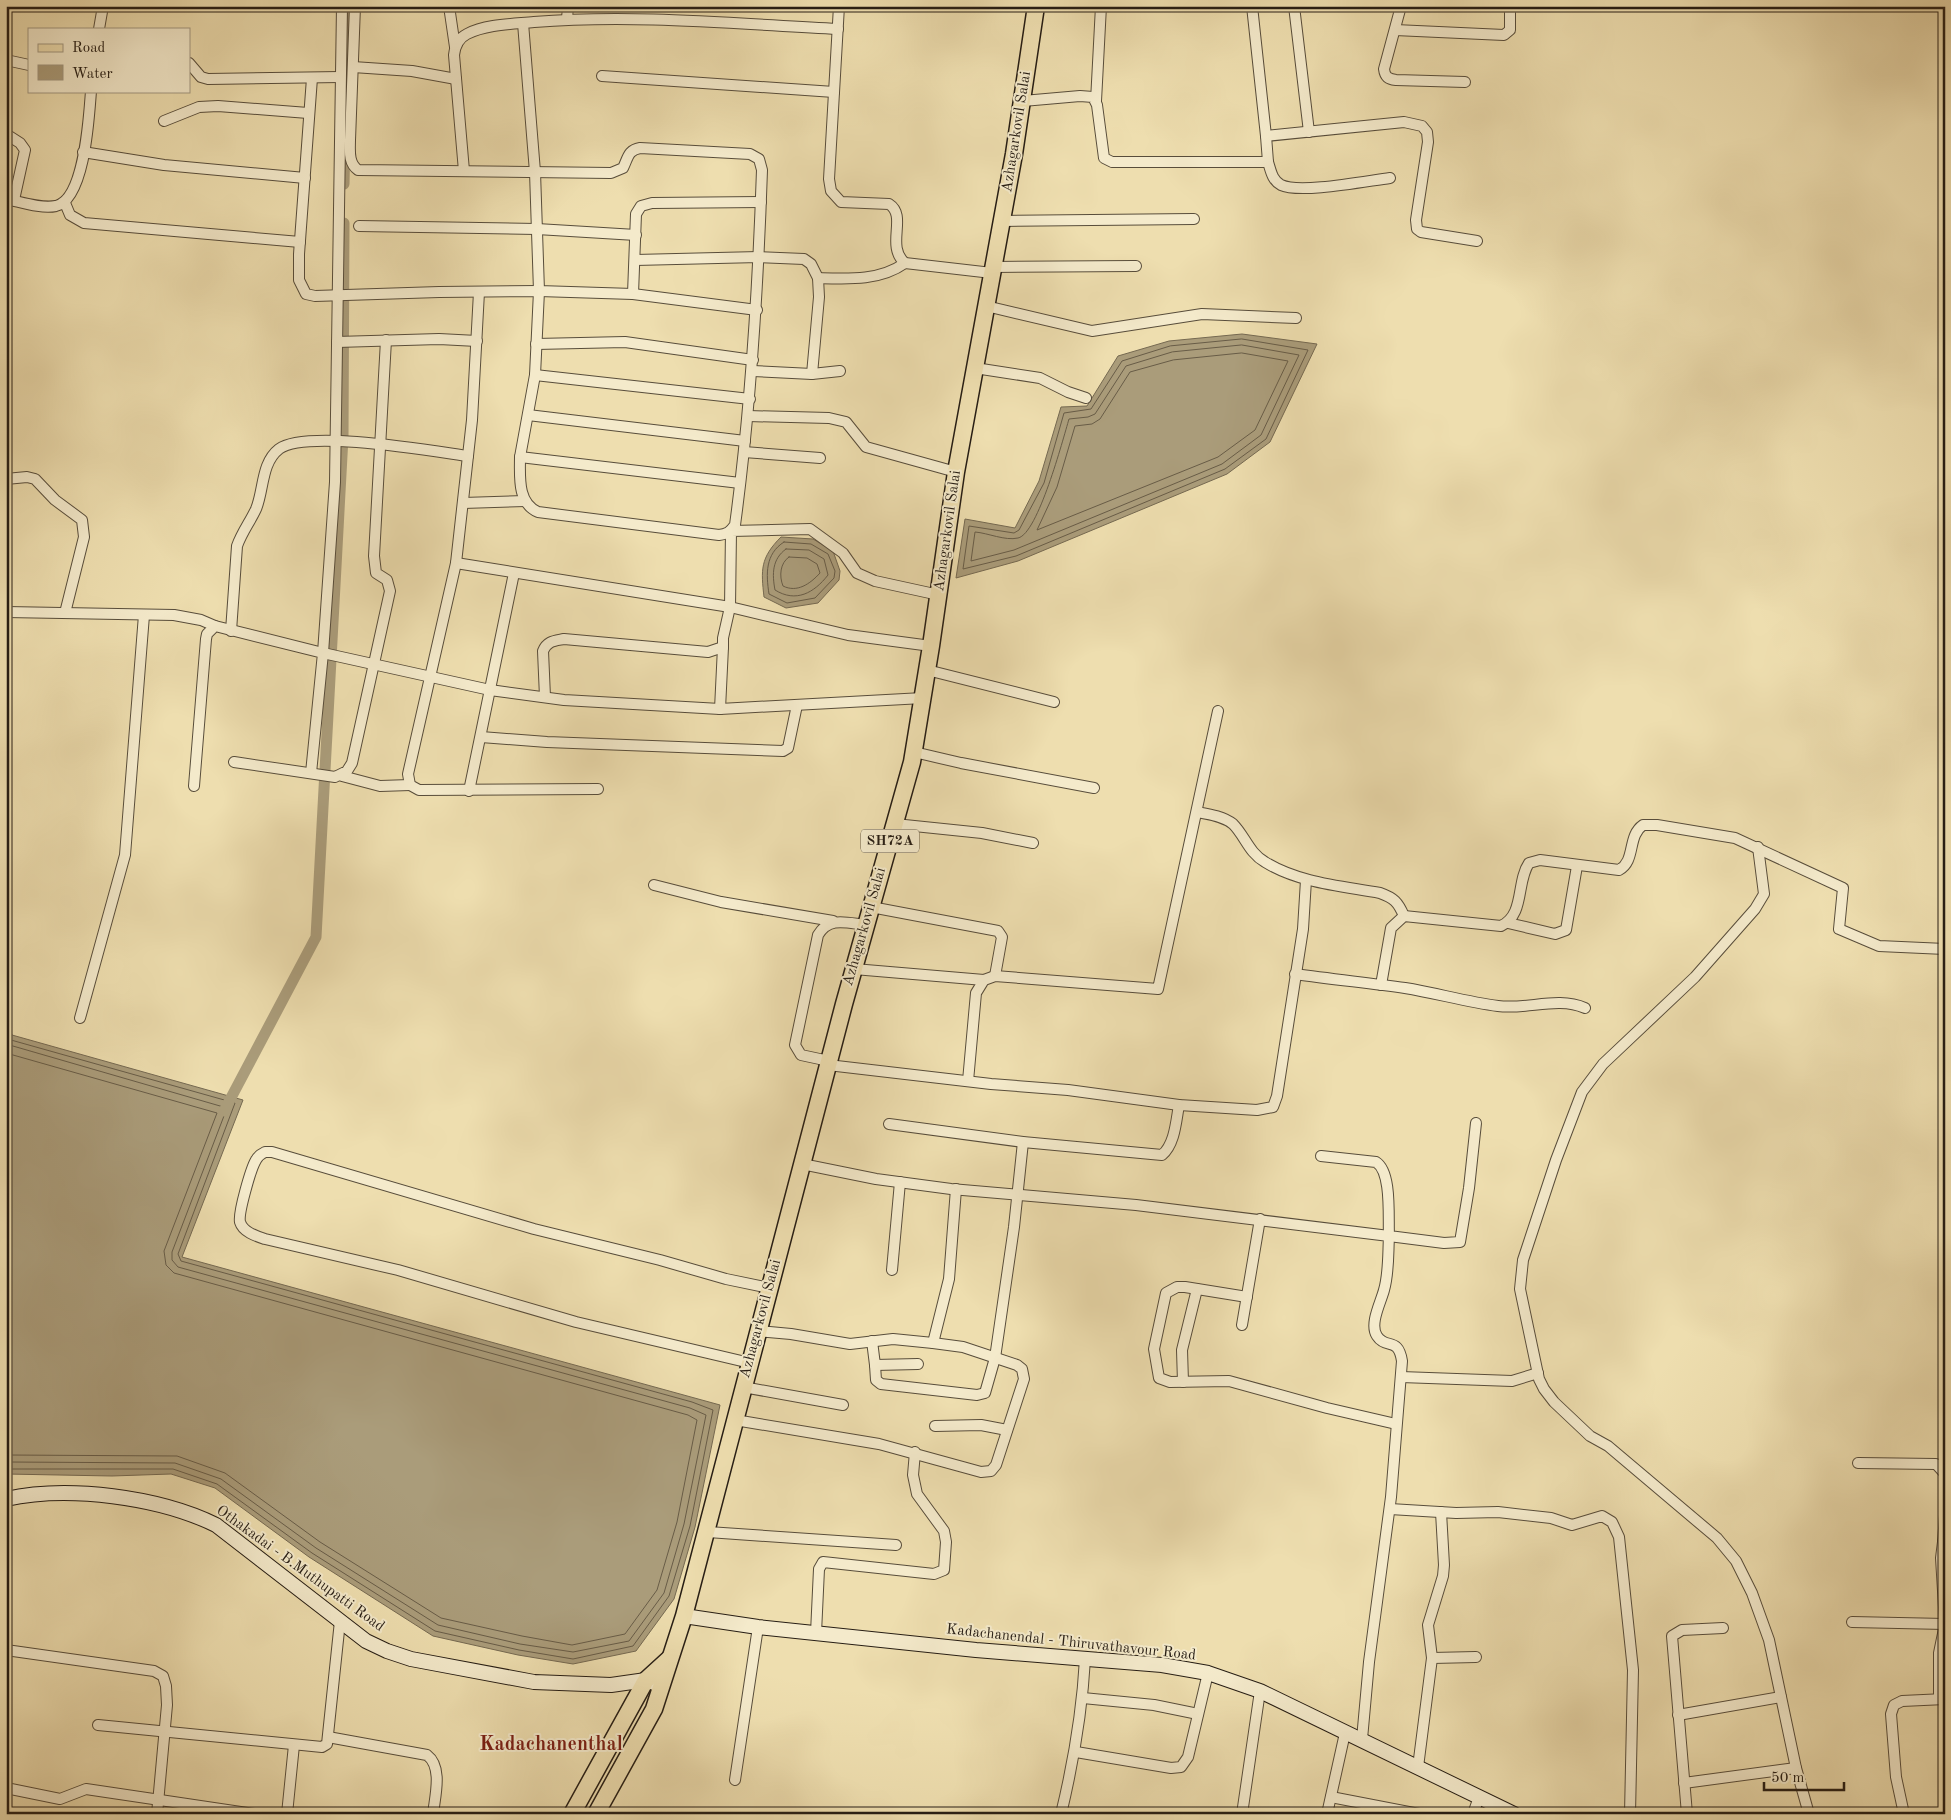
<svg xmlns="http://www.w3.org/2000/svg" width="1951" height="1820" viewBox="0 0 1951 1820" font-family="'Old Standard TT',serif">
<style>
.water{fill:#aa9c7a;stroke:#756951}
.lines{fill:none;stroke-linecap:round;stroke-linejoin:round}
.shore{stroke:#685c47;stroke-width:1}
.canal{stroke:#aa9c7a;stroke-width:11}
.minor-casing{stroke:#584d3b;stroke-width:12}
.secondary-casing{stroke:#261d14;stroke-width:16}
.primary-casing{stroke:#261d14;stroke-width:19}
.minor{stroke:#f4eacb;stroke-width:10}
.secondary{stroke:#f4eacb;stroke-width:14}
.primary{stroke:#eedeaf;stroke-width:16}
.labels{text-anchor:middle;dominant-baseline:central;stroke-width:4;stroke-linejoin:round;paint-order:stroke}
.shield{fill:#f4eacb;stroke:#645a4b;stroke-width:1}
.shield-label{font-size:14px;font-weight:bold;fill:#261d14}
.street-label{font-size:15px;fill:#261d14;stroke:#f4eacb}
.district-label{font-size:20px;font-weight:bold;fill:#7a1f14;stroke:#f4eacb}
</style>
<rect width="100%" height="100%" fill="#eedeaf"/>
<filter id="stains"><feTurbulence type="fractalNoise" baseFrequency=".004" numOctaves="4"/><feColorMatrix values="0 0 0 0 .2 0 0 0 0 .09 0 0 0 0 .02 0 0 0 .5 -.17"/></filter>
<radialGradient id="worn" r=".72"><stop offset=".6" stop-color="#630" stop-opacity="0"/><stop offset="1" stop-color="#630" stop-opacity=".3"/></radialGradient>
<g class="water">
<polygon points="1242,334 1317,344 1270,442 1227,474 1018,561 956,578 965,519 1015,528 1039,481 1061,407 1087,406 1118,356 1169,341"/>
<path d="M781,537L813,539L833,551L840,571L839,580L818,603L786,608L764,597C761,570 760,558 781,537Z"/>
<polygon points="6,1018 12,1035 243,1100 182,1257 720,1405 695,1527 674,1599 636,1651 573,1664 518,1655 433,1636 309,1557 215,1488 171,1474 112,1476 6,1474"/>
</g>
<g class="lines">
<g class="shore">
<polygon points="1242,339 1308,350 1266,439 1225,469 1016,556 963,569 969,526 1014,533 1019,530 1044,483 1064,413 1091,409 1122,361 1170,346"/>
<path d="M1242,345L1299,355L1261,435L1222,464L1014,550L971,561L975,532C988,533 1005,541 1018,538C1038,534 1063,439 1069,419L1088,417L1095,414L1126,366L1172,352Z"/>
<polygon points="1242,353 1288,361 1255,430 1218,457 1037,530 1057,487 1075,426 1092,424 1100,419 1130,372 1173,360"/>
<path d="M784,542L811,544L828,554L835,571L834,578L815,598L787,603L769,594C766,574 765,554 784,542Z"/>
<path d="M786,549L809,550L824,559L828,575C814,593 796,603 775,590C772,574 772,559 786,549Z"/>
<path d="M789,557L807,558L817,564L820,573C810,584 797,593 783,586C779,576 780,563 789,557Z"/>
<polyline points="6,1035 11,1040 235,1103 178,1254 181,1261 692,1402 713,1410 690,1526 669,1596 633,1646 573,1659 519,1650 435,1631 312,1553 217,1484 173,1469 6,1469"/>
<polyline points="6,1044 227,1108 172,1252 172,1260 178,1267 690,1408 706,1415 684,1524 664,1593 629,1641 573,1652 520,1644 438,1625 316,1548 221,1479 175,1463 6,1462"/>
<polyline points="6,1053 217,1113 164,1251 166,1265 174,1273 688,1415 697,1420 677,1522 657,1590 625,1634 572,1645 522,1636 441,1618 320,1542 225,1473 177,1456 6,1455"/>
</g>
<g class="canal">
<polyline points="344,184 348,6"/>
<polyline points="224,1111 316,937 343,437 344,223"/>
</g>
<defs>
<g id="minor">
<polyline points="342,6 335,482 323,653 490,690 564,700 720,709 923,698"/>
<path d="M355,6L350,140C350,150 348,163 358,170L611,173L623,168C628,158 628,150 640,148L750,154L759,159L762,170C758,289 751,407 735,525C730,532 727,534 719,535L538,512C517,503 520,476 520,457"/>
<polyline points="449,6 455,47"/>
<path d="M839,6L829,179L831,191L841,202L889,204C908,216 885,246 905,263L992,273"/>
<polyline points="1252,6 1266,136 1404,122 1422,126 1427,132 1428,142 1416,220 1417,229 1421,232 1477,241"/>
<polyline points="1294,6 1309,132"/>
<path d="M1401,6L1384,69C1385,77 1388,79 1396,80L1465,82"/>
<polyline points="567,19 568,6"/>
<polyline points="523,23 535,172 539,291 633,294 757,310"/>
<polyline points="99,29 103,6"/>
<polyline points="1395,30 1504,35 1510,30 1510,6"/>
<polyline points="6,60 29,65"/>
<polyline points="189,63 201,77 208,79 340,77"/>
<polyline points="353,67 412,71 456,79"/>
<polyline points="602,76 834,92"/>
<polyline points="312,78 299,254 299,280 306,294 315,296 439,292 539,291 535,375 520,457 740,483"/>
<polyline points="1023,101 1080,96 1093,97 1097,105 1104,158 1112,162 1268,162 1266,136"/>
<polyline points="1096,101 1101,6"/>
<polyline points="164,121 199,107 218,106 308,113"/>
<polyline points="6,134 20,143 25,150 14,200"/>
<polyline points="83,152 164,165 305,178"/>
<path d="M1268,162C1271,171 1272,180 1281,185C1300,194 1366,181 1390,178"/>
<path d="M464,171L454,55C455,46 459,38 467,34C486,24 514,24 534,22C635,14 737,24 838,29"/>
<path d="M6,199C21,202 41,209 56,206C85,199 89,116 91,91"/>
<polyline points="65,203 70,215 84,223 300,242"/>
<polyline points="1002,221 1194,219"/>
<polyline points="359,226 537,229 636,235"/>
<polyline points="635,260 759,257 804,259 811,264 818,278 819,297 812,374"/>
<polyline points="993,267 1136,266"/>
<path d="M818,278C848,279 880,281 905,263"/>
<polyline points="633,294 636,214 641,206 652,203 761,202"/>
<polyline points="986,306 1092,331 1202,314 1296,318"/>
<polyline points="337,342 439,339 477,341"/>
<polyline points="536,344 625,342 753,360"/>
<polyline points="975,368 1040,378 1068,392 1086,398"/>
<polyline points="753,371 812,374 840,371"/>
<polyline points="535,375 750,399"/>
<polyline points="528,415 745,441"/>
<polyline points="748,416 829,418 846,422 866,447 956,472"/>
<polyline points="744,452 820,458"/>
<polyline points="6,479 27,477 35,479 55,500 82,520 84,537 65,613"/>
<polyline points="463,503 525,501"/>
<polyline points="456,563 472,420 479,292"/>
<polyline points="6,612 174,615 201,620 215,626"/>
<path d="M231,631L237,546C242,532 250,522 256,509C264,490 261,463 279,449C306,429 432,451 468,456"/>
<polyline points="927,670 1054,702"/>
<path d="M545,697L543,651C547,641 554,641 564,639L708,652L723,647V638L730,607L731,531L810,529L843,553L857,573L875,581L939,595"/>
<polyline points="720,709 723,647"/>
<polyline points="481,737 547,742 783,751 788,748 797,705"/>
<polyline points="914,752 961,763 1094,788"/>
<polyline points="234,762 335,777 347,771 352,763 390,591 387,580 376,573 374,556 386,340"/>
<polyline points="342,776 380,786 410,785"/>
<polyline points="194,786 206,639 207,634 215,626 323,653 311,773"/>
<polyline points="598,789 419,790 410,785 408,774 456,563 730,607 848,635 931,646"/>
<polyline points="469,791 514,573"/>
<path d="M1197,812C1208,814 1223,816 1233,824C1245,836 1249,853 1265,862C1299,883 1342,886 1380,893C1394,898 1398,902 1404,916"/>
<polyline points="895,824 982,833 1033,843"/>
<polyline points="1758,847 1764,894 1755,909 1695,977 1603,1064 1582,1092 1556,1160 1523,1260 1520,1289 1539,1379 1544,1389 1554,1402 1590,1436 1608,1446 1717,1538 1736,1561 1752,1593 1769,1640 1796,1768 1809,1814"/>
<polyline points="654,885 721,902 833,921"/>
<polyline points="871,907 998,931 1002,937 995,976"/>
<polyline points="1508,923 1555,934 1566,930 1577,866"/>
<polyline points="854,969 984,980"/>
<path d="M1295,974C1331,979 1368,983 1405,988C1436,993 1467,1002 1498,1006C1528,1010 1557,996 1585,1008"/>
<path d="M1381,985L1391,928L1404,916L1501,926C1525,915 1516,882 1529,863L1540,860L1619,870C1636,861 1627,836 1643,825H1657L1735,838L1843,888L1839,929L1879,946L1945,949"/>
<polyline points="80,1018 125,855 144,615"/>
<path d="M829,1061L801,1055L795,1045L818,935C829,916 847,923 866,925"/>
<polyline points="828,1065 991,1084 1068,1090 1179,1105 1257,1110 1273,1107 1277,1096 1303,929 1306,880"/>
<polyline points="968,1081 976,993 984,980 995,976 1158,989 1218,711"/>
<path d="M889,1124L1023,1142L1162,1155C1175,1144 1176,1121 1179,1105"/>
<path d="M1321,1156L1376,1162C1392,1172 1388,1217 1389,1236L1444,1243L1460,1242L1469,1188L1476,1123"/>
<path d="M802,1164L876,1179L951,1189L1136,1205L1389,1236C1388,1253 1389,1273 1384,1290C1381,1302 1369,1324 1377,1336C1386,1350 1398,1336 1402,1361L1391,1497L1369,1662L1362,1739"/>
<polyline points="892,1270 900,1182"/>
<polyline points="1247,1297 1185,1287 1177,1287 1166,1293 1154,1349 1159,1378 1170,1382 1229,1381 1327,1408 1396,1424"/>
<polyline points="1242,1325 1260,1219"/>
<polyline points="872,1341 875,1365 918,1364"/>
<polyline points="933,1343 949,1279 956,1189"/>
<path d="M750,1363L576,1322L398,1270L265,1239C256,1236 243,1232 240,1222C238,1213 251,1168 256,1160C258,1156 261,1154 265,1152H272L534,1229L660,1260L726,1279L769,1288"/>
<polyline points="875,1365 876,1380 881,1384 977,1395 985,1393 995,1358 1014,1227 1023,1142"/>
<polyline points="1401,1377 1512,1381 1538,1373"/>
<polyline points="1183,1382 1182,1350 1197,1289"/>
<polyline points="743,1387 843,1405"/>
<polyline points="735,1420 879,1444 981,1472 991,1471 996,1465 1024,1379 1022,1369 1017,1365 963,1347 933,1343 893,1339 850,1344 791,1334 758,1331"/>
<polyline points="935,1426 981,1425 1007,1430"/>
<polyline points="1858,1463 1936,1464 1945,1474"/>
<polyline points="1390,1509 1456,1513 1498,1512 1551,1518 1572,1525 1602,1516 1612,1522 1619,1537 1633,1670 1630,1814"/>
<polyline points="708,1532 896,1545"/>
<polyline points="1943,1542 1945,1515"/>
<polyline points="1852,1622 1945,1624"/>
<polyline points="816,1633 819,1569 823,1562 934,1574 944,1570 946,1542 944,1531 917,1494 913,1475 915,1452"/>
<polyline points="6,1650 154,1671 163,1676 166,1686 167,1705 157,1814"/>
<polyline points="1432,1658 1476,1657"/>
<polyline points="1083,1698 1154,1705 1198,1714"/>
<polyline points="1939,1699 1939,1653 1945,1624 1941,1558 1943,1542 1945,1542"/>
<polyline points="1678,1715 1781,1697"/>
<polyline points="98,1725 322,1747 327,1744 340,1621"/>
<path d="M328,1737L427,1755C443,1767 435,1796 433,1814"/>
<polyline points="1076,1752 1171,1768 1181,1767 1188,1757 1208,1673"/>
<polyline points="1418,1767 1432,1658 1428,1625 1443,1576 1444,1565 1441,1512"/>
<polyline points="735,1780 758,1627"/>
<polyline points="1684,1783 1796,1768"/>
<polyline points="6,1788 60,1799 86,1789 254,1814"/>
<polyline points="1331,1797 1419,1814"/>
<polyline points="287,1814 294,1745"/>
<path d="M1061,1814C1074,1760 1082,1714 1085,1659"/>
<polyline points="1242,1814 1260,1691"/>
<polyline points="1327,1814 1345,1733"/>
<polyline points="1473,1814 1479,1797"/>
<polyline points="1687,1814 1672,1636 1682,1630 1723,1628"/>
<polyline points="1904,1814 1896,1777 1891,1714 1894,1705 1902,1701 1945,1699"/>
</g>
<g id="secondary">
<path d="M6,1499C68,1485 159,1497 216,1525L366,1641L387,1651L411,1659L534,1682L611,1685L646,1680L654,1683"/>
<polyline points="684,1616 758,1627 976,1650 1162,1665 1208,1673 1260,1691 1514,1814"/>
</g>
<g id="primary">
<polyline points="572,1814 646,1680 669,1659"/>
<polyline points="596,1814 654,1709 684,1616 844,1004 912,762 931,646 956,472 1014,154 1036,6"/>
</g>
</defs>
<use href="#minor" class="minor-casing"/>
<use href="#secondary" class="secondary-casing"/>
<use href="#primary" class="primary-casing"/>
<use href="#minor" class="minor"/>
<use href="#secondary" class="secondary"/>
<use href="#primary" class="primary"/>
</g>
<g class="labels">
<rect class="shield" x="861" y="829.5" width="58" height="23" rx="4"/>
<g class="shield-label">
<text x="890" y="841">SH72A</text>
</g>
<g class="street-label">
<text transform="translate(1017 132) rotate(-81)">Azhagarkovil Salai</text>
<text transform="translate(948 531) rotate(-82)">Azhagarkovil Salai</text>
<text transform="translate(865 927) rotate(-74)">Azhagarkovil Salai</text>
<text transform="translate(761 1319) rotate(-75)">Azhagarkovil Salai</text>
<text transform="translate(300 1569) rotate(36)">Othakadai - B.Muthupatti Road</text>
<text transform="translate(1071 1643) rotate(6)">Kadachanendal - Thiruvathavour Road</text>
</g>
<g class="district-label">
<text x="551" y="1745">Kadachanenthal</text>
</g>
</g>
<rect width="1951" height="1820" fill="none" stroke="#eedeaf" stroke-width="25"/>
<rect x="8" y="8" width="1936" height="1805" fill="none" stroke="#261d14" stroke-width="2.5"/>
<rect x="12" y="12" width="1926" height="1795" fill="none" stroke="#261d14"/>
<rect x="28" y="28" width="162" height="65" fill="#f4eacb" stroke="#a29882"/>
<rect x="38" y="44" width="25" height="8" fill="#eedeaf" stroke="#a29882"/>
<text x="72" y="52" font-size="15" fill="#261d14">Road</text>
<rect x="38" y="65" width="25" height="15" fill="#aa9c7a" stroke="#a29882"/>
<text x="72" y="78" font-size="15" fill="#261d14">Water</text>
<path d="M1764 1782v8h80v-8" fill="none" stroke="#261d14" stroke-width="2.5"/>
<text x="1771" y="1782" font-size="15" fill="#261d14" stroke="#f4eacb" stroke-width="4" paint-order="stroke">50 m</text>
<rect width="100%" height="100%" filter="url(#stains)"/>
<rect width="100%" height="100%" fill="url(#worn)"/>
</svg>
